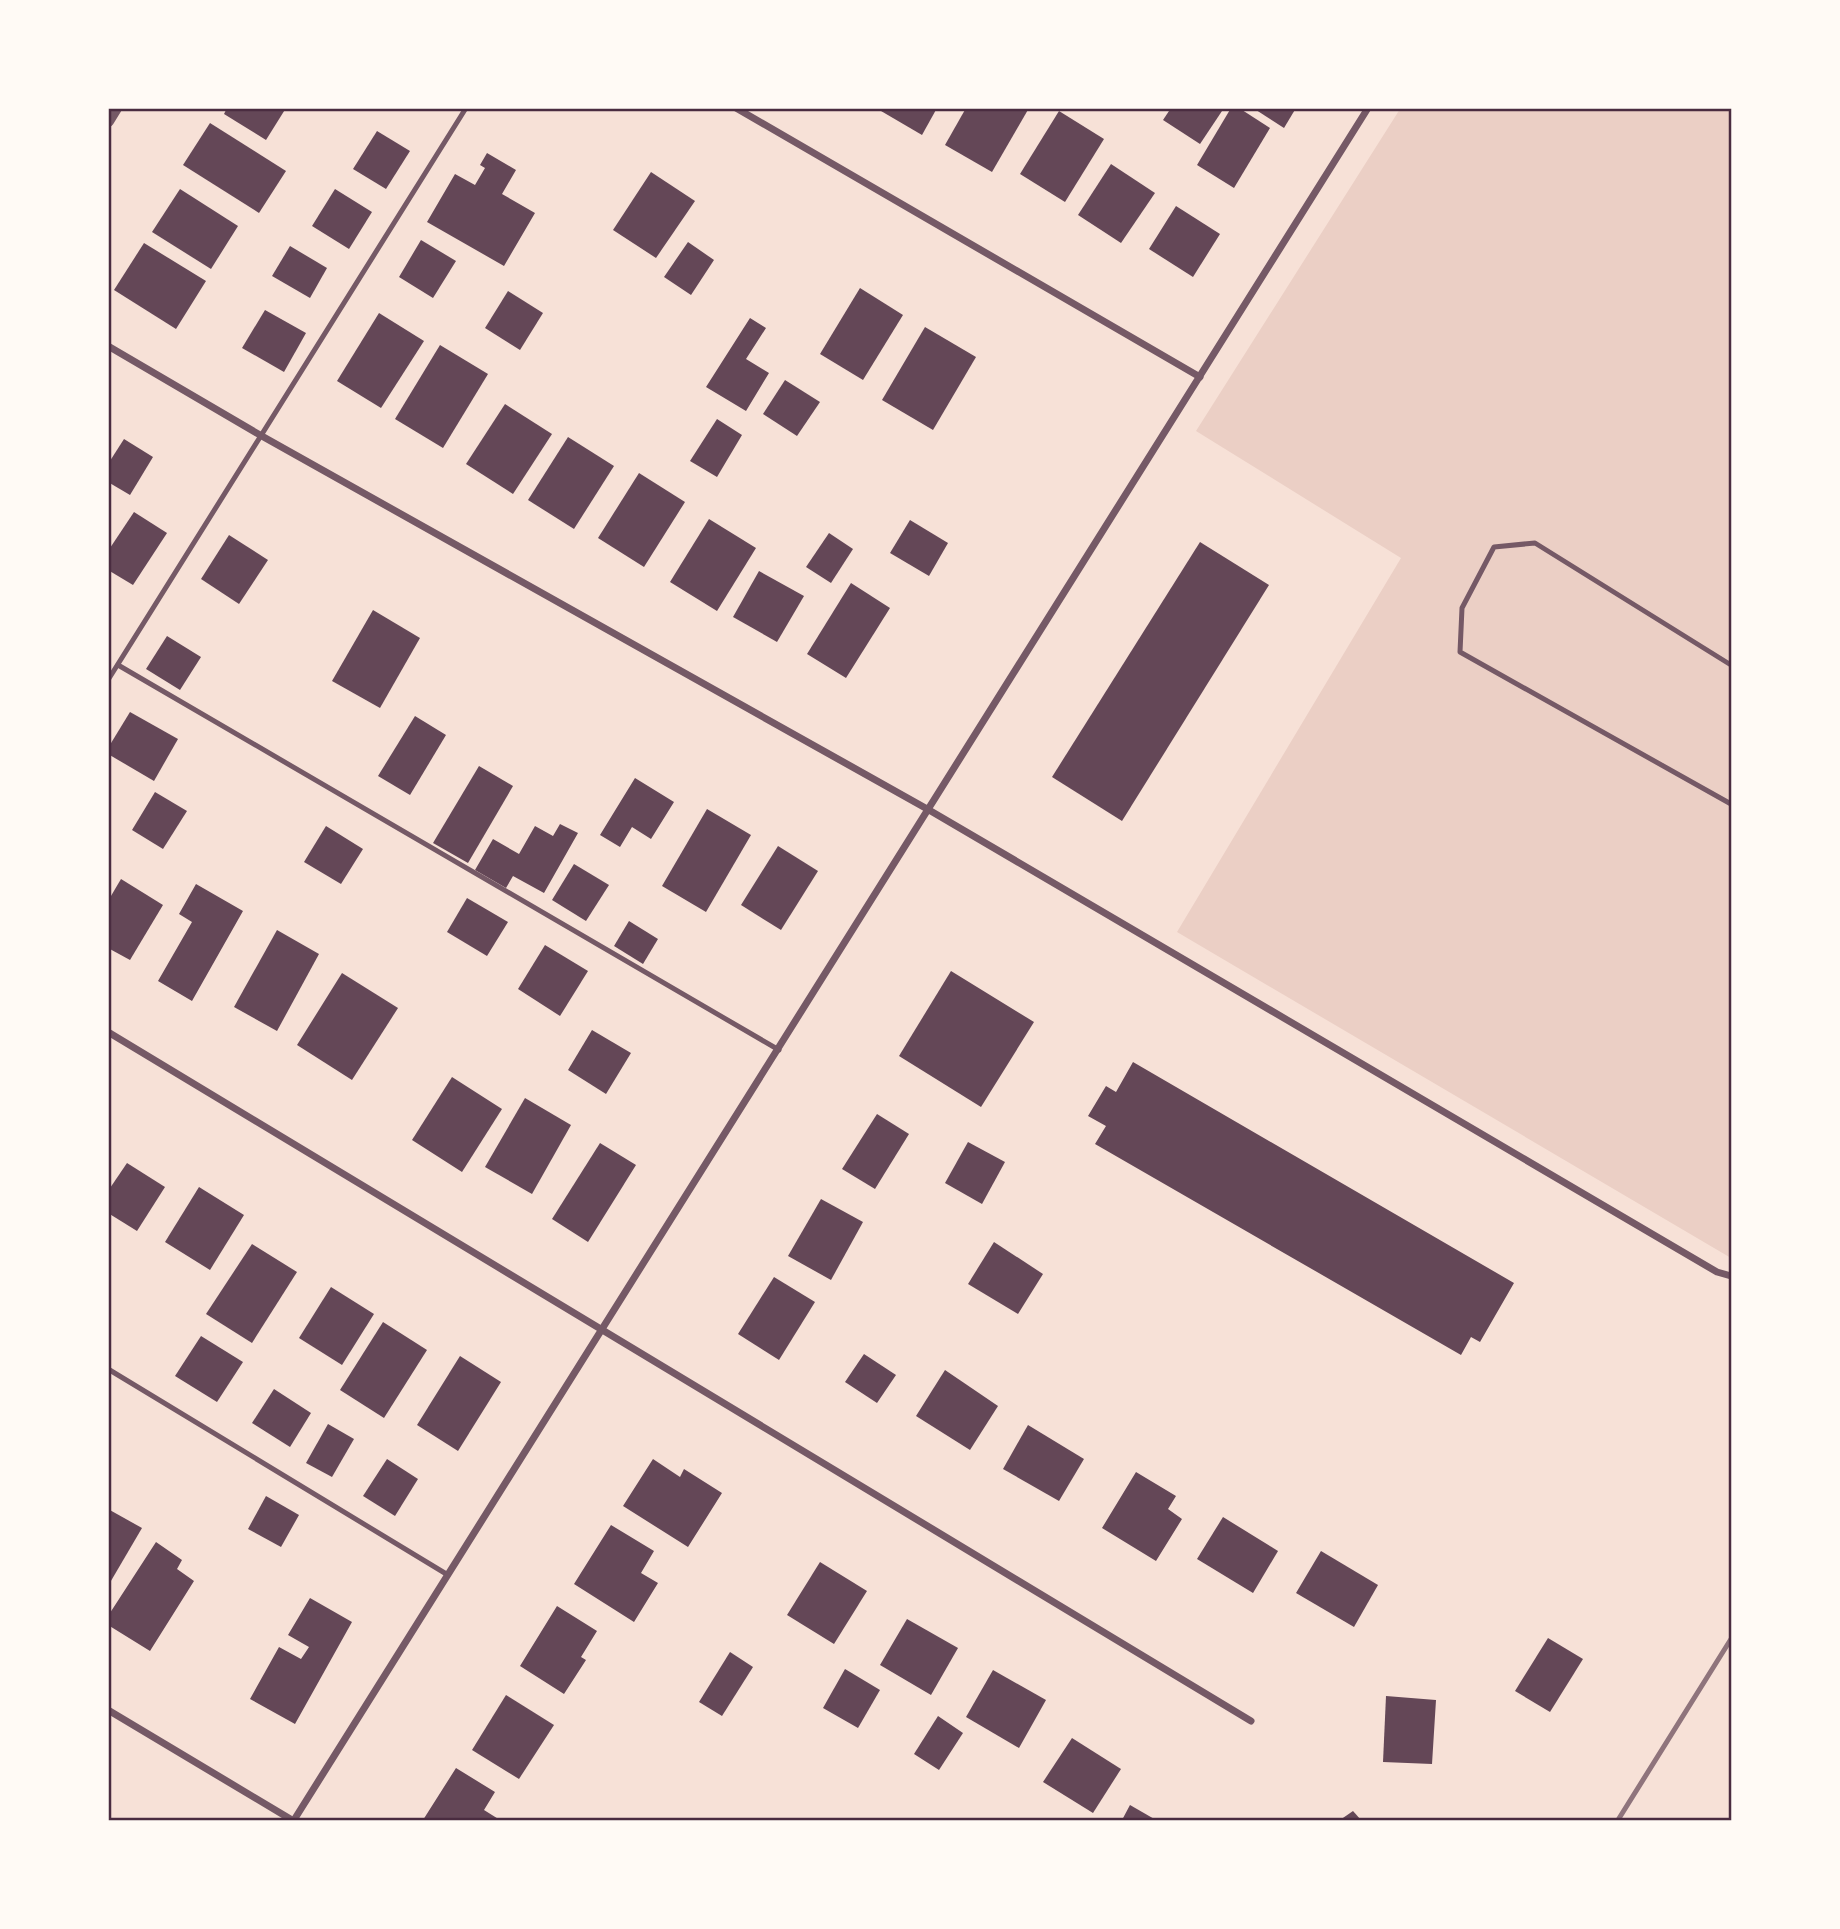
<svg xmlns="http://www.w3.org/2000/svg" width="1840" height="1929" viewBox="0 0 1840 1929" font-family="'Fira Sans Condensed',sans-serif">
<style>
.green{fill:#ebcfc5}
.building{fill:#644757}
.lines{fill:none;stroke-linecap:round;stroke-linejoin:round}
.service{stroke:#755966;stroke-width:5}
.minor{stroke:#755966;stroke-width:7}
.tertiary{stroke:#755966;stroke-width:12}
.rail{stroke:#8f747c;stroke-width:5}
.neatline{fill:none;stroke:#4a2c40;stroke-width:2.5}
</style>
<rect width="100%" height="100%" fill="#f7e1d7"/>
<polygon class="green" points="1400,109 1731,109 1731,1258 1177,932 1401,558 1196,431"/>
<g class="building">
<polygon points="227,108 286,108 266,140 224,114"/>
<polygon points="882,108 937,108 922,135 881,111"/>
<polygon points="966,108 1029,108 992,172 945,145"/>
<polygon points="1171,108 1224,108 1200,144 1163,120"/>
<polygon points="1231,108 1239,108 1270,128 1234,188 1197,165"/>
<polygon points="1253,108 1296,108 1284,128"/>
<polygon points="1059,111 1104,139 1065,202 1020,174"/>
<polygon points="210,123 286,171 259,213 183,165"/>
<polygon points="377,131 410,151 386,189 353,169"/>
<polygon points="487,153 516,170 502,194 535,213 504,266 427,222 455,174 475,185 485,168 480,165"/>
<polygon points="1111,164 1155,193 1121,243 1078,215"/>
<polygon points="651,172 695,201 656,258 613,230"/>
<polygon points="180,189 238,226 211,269 152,232"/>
<polygon points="335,189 372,212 349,249 312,226"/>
<polygon points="1176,206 1220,234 1193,277 1149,249"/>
<polygon points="421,240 456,261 433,298 399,277"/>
<polygon points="688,242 714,260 691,295 664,277"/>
<polygon points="144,243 206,281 176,329 114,290"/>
<polygon points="290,246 327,268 310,298 272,276"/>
<polygon points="860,288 903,315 863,380 820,354"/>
<polygon points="508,291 543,313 520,350 485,328"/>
<polygon points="265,310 306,333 284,372 242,348"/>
<polygon points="379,313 424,341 381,408 337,381"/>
<polygon points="750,318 766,328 746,359 769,373 746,411 706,387"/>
<polygon points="925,327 976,357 933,430 882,400"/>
<polygon points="440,345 488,374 443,448 395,419"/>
<polygon points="785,380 820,402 797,436 763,414"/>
<polygon points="505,404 552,434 513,494 466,464"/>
<polygon points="717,419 742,435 717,477 690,461"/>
<polygon points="568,437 614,466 574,529 528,500"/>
<polygon points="124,439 153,457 130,495 108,482 108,464"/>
<polygon points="639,473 685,502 644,567 598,538"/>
<polygon points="134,512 167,533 133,585 108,570 108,551"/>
<polygon points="709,519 756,548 717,611 670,582"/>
<polygon points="910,520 948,543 929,576 890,553"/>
<polygon points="829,533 853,549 831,583 806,567"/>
<polygon points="229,535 268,560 239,604 201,579"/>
<polygon points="1200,542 1269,585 1122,821 1052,777"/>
<polygon points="759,571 804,596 777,642 733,617"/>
<polygon points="851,583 890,608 846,678 807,654"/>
<polygon points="373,610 420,638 380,708 332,681"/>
<polygon points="167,636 201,657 180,690 146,669"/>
<polygon points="130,712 178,739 154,781 108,754 108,748"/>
<polygon points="415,716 446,735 410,795 378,776"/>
<polygon points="479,766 513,786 468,863 433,843"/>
<polygon points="635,778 674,802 651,839 632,827 620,847 600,835"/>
<polygon points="155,792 187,811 163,849 132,830"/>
<polygon points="707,809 751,835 706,912 662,886"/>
<polygon points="560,824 578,833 544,893 513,876 506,888 475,870 493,839 519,854 535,826 553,836"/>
<polygon points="326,826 363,849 341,884 304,862"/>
<polygon points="778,846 818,871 781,930 741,905"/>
<polygon points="574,864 609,885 586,921 552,900"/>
<polygon points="121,879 163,905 130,960 108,948 108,901"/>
<polygon points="196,884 243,911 192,1001 158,981 192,922 179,914"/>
<polygon points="467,898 508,922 487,956 447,932"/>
<polygon points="629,921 658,939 643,964 614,946"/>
<polygon points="277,930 319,954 277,1031 234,1007"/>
<polygon points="545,945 588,971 560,1016 518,989"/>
<polygon points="951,971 1034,1022 981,1107 899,1056"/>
<polygon points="342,973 398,1008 352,1080 297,1045"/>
<polygon points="592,1030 631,1053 606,1094 568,1070"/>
<polygon points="1133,1062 1514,1283 1480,1342 1471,1337 1461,1355 1095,1144 1106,1126 1088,1116 1106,1086 1116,1092"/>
<polygon points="452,1077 502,1109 462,1172 412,1140"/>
<polygon points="525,1098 571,1125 532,1194 485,1167"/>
<polygon points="877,1114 909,1134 875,1189 842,1169"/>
<polygon points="968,1142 1005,1162 982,1204 945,1183"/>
<polygon points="600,1143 636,1165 588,1242 552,1219"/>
<polygon points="127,1163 165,1187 137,1231 108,1213 108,1191"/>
<polygon points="199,1187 244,1215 210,1270 165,1242"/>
<polygon points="821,1199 863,1222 831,1280 788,1256"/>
<polygon points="994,1242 1043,1274 1018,1314 968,1284"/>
<polygon points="252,1244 297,1272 252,1343 206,1314"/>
<polygon points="774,1277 815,1302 779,1360 738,1334"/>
<polygon points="331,1287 374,1314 342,1365 299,1338"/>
<polygon points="383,1322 427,1350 384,1418 340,1390"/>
<polygon points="201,1336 243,1362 217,1402 175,1376"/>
<polygon points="864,1354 896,1375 877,1403 845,1382"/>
<polygon points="460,1356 501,1382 458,1451 417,1425"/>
<polygon points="945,1370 998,1406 970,1450 916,1416"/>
<polygon points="274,1389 311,1413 290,1447 252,1423"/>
<polygon points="328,1424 354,1439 332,1477 306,1463"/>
<polygon points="1028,1425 1084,1459 1059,1501 1003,1469"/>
<polygon points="387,1459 418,1479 395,1516 363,1496"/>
<polygon points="653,1459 680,1477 684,1469 722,1493 688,1547 623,1506"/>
<polygon points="1136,1472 1176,1496 1168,1509 1182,1519 1156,1561 1102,1528"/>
<polygon points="266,1496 299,1515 281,1547 248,1529"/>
<polygon points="108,1509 142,1528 108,1586"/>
<polygon points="1223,1517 1278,1551 1253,1593 1197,1559"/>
<polygon points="611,1525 654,1551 641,1573 658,1583 634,1622 574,1584"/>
<polygon points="156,1542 182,1560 177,1569 194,1581 150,1651 108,1625 108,1616"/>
<polygon points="1321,1551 1378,1585 1354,1627 1296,1593"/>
<polygon points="820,1562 867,1591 834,1644 787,1615"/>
<polygon points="310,1598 352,1622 295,1724 250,1699 279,1647 301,1659 309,1647 288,1635"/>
<polygon points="557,1606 597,1631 581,1657 586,1660 564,1694 520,1666"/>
<polygon points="907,1619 958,1648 931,1695 880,1665"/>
<polygon points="1548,1638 1583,1659 1550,1712 1515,1691"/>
<polygon points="730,1652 753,1667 722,1716 699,1702"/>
<polygon points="845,1669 880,1690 858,1728 823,1708"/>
<polygon points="993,1670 1046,1700 1019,1748 966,1717"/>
<polygon points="506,1695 554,1725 519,1779 472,1750"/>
<polygon points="1386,1696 1436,1700 1432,1764 1383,1762"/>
<polygon points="938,1716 963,1733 939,1770 914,1754"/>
<polygon points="1072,1738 1121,1769 1093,1813 1043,1782"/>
<polygon points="456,1768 495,1792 484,1810 500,1820 423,1820"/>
<polygon points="1130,1805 1156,1820 1122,1820"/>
<polygon points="1353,1811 1361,1820 1340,1820"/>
</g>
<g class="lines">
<g class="service">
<polyline points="118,665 779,1050"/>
<polyline points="1731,665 1535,543 1494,547 1462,608 1460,652 1731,804"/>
<polyline points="108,680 466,108"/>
<polyline points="108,1369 448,1575"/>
</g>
<g class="minor">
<polyline points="736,108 1200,377"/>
<polyline points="108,346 260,435 929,810 1717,1272 1731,1276"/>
<polyline points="108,1032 1251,1721"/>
<polyline points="108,1710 292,1820"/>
<polyline points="294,1820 1368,108"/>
</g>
<polyline class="tertiary" points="108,121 116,108"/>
<polyline class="rail" points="1618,1820 1731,1639"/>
</g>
<rect width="1840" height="1929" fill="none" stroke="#fffaf5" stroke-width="220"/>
<rect x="110" y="110" width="1620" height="1709" class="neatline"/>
</svg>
